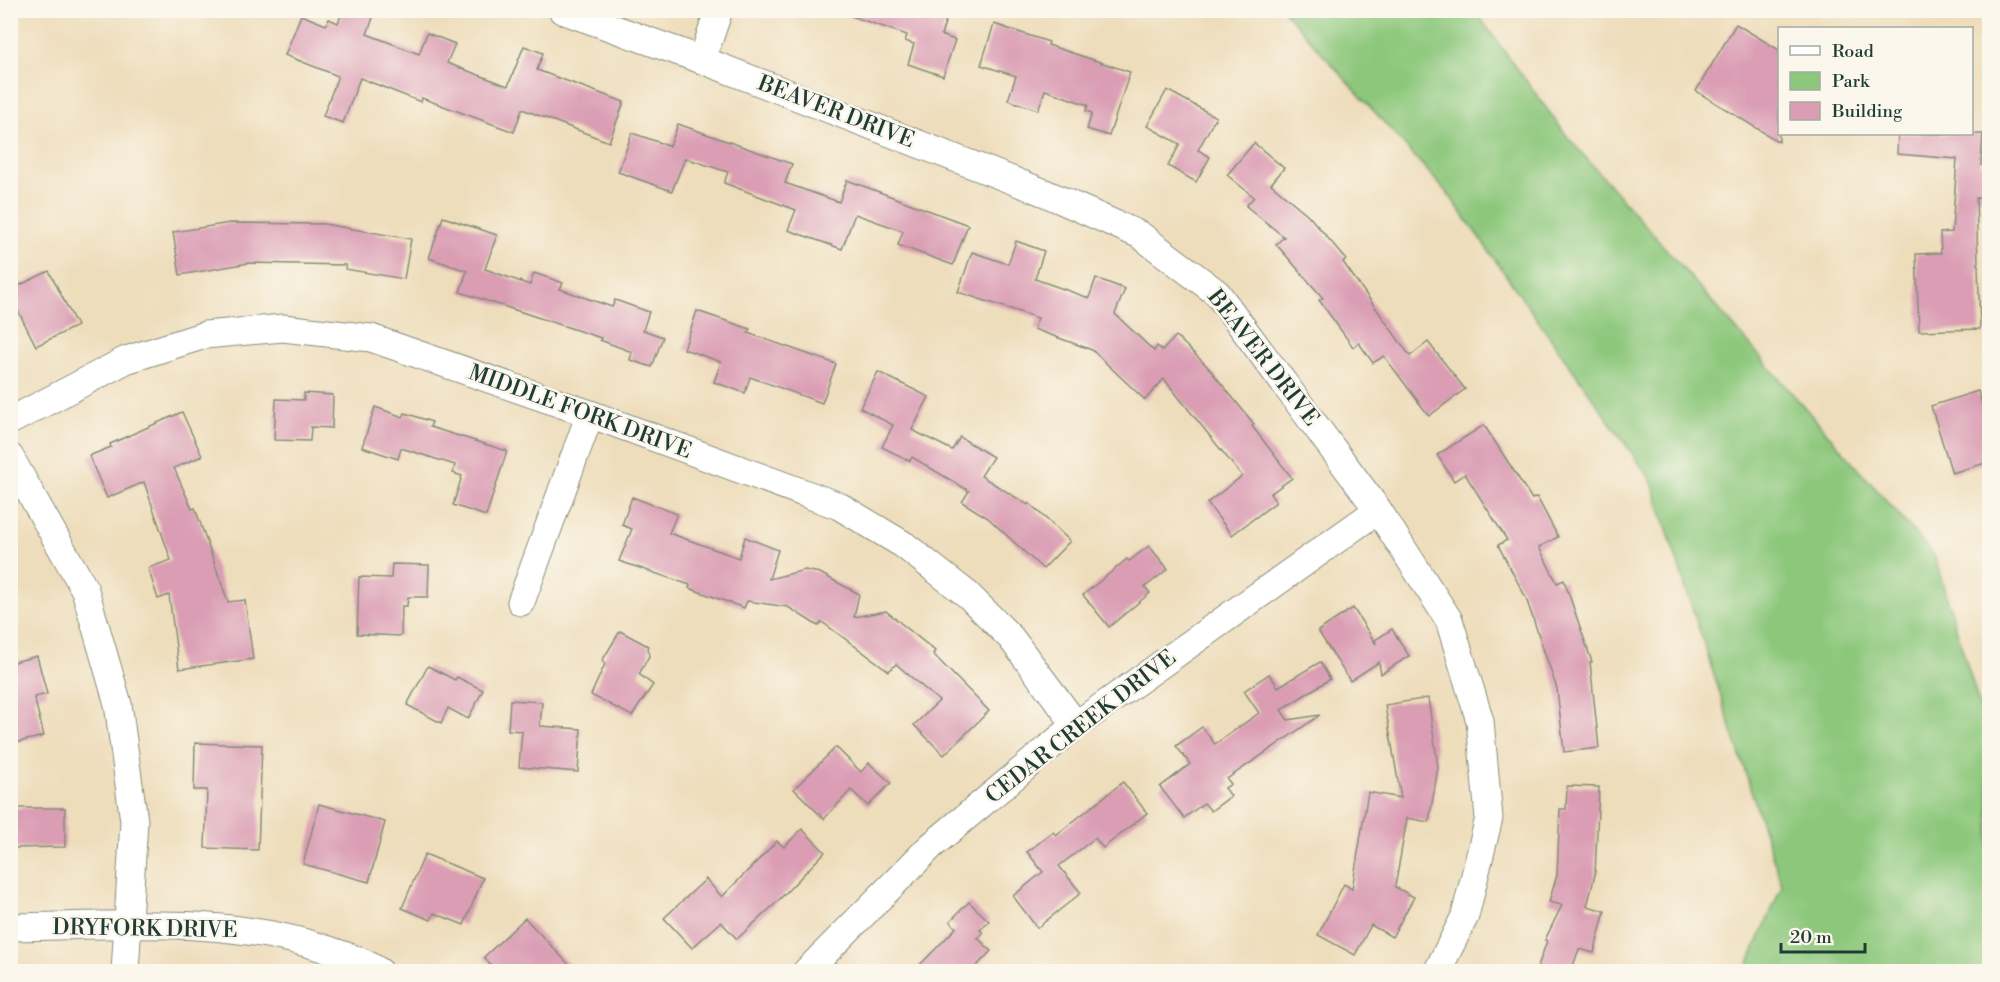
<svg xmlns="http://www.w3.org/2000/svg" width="2000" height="982" viewBox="0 0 2000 982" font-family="'Libre Bodoni',serif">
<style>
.green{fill:#8cc77b;stroke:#568258;stroke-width:1.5}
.building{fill:#da9db4}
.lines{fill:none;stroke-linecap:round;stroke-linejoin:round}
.street-casing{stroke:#868d78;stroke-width:29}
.street{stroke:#fff;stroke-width:27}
.labels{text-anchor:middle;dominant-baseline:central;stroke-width:5;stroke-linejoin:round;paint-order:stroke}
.street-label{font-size:22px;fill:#1f3d34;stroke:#fbf7ec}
</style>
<rect width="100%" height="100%" fill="#fbf7ec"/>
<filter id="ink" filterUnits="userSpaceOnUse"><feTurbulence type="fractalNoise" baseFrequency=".0167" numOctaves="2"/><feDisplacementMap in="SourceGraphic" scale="12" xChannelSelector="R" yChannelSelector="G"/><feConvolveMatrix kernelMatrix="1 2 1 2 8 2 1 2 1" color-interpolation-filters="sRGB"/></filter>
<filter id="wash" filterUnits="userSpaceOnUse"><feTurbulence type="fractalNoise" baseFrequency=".008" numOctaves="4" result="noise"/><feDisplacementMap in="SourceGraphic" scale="24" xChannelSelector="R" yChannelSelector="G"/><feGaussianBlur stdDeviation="1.35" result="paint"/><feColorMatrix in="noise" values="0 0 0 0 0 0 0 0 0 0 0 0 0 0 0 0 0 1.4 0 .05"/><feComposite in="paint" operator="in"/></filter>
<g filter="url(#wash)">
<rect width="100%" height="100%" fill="#edb"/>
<polygon class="green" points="1284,11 1475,11 1566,135 1934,555 1989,737 1989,971 1745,971 1782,886 1651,480 1449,195"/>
<g id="blocks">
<g class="building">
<polygon points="343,10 356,10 373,18 367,34 419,54 427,33 455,44 447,63 508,86 524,46 543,53 537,70 624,102 609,142 522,109 514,132 422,98 421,102 360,78 343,123 323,116 338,76 285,55 301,15 326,25 329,19 338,23"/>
<polygon points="845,10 949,10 941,35 955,40 943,76 908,64 914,44 905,41 907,35 845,14"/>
<polygon points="994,24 1049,42 1048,45 1130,72 1109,136 1087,129 1092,113 1086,111 1088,105 1045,90 1038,110 1008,100 1016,76 981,65"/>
<polygon points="1736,24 1779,50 1779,142 1696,91"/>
<polygon points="1167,90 1216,117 1198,150 1210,157 1196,182 1168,166 1180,144 1147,126"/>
<polygon points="678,124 792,164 785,183 839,202 847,180 968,225 953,265 898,245 903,231 855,214 842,249 788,230 796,210 724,183 728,172 685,158 672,191 618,172 632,133 670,146"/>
<polygon points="1898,134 1983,134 1981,165 1989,165 1989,199 1976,198 1980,329 1919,331 1916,254 1941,253 1940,233 1952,232 1957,159 1897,154"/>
<polygon points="1254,143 1284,168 1271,184 1308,215 1346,259 1343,262 1410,356 1428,342 1465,389 1429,416 1384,356 1373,363 1359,343 1353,347 1319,300 1323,298 1276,244 1284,237 1246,206 1254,197 1227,175"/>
<polygon points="443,217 497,235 485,269 530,285 534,273 563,283 560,289 612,307 615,300 649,312 643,330 663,337 652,367 630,360 632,352 600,340 601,338 460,292 467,271 429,258"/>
<polygon points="230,223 324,224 411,239 404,279 345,269 346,265 249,263 180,275 173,232"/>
<polygon points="1016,241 1044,251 1035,279 1089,298 1096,278 1125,289 1115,314 1154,351 1157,346 1162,351 1176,336 1207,366 1254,424 1252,426 1292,478 1270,494 1276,502 1232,535 1207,503 1242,476 1164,379 1145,400 1092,350 1034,329 1038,318 958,292 972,252 1008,264"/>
<polygon points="49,271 77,326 36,346 10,295 10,290"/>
<polygon points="697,311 750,329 748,333 836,364 822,403 750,377 745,393 714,382 721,362 684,349"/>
<polygon points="878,372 929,397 912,430 952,450 960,437 993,457 981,476 1028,505 1029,503 1070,541 1043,569 988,518 962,502 969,491 912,457 910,461 882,447 893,425 860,408"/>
<polygon points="1978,391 1989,430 1989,462 1952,473 1931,406"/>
<polygon points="304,393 333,395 332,428 311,427 310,441 274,440 276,399 304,400"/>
<polygon points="375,407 403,417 405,413 432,422 430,427 507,451 486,516 453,505 462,476 453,473 455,465 401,448 398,459 362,447"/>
<polygon points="182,412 202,456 174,468 192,509 195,508 228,602 245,600 253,659 179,669 169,595 158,599 148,568 171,560 144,482 107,498 89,456 111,447 110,444"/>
<polygon points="1484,425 1532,499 1537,497 1558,537 1539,547 1557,583 1564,580 1592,662 1590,662 1599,748 1564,752 1557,689 1526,598 1498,545 1507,540 1465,474 1454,481 1437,455"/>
<polygon points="632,497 677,514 669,533 739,558 745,537 778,550 769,579 805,570 820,573 859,594 854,617 886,611 935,651 933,654 989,711 944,755 914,725 939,701 896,664 889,671 822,622 818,626 788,607 747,601 744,608 689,588 690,585 619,561 632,529 622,525"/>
<polygon points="1149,546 1168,569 1145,587 1150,593 1109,627 1083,595 1127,559 1129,561"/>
<polygon points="392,564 429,565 428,597 408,597 407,606 402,606 401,636 357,634 359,577 391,578"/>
<polygon points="1353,608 1376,644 1375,640 1392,629 1409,656 1381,674 1379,662 1350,681 1318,631"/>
<polygon points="620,631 648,646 649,656 639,674 653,685 632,716 591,695 605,664 602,661"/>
<polygon points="37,656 47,694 34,697 44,736 10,744 10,663"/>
<polygon points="1320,662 1330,679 1281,710 1288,720 1320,715 1227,779 1231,784 1225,788 1231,796 1211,811 1204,803 1184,818 1160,787 1190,764 1176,746 1202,727 1215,744 1259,713 1244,691 1269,674 1278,687"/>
<polygon points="428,666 455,680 457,677 483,690 468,719 448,708 441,723 407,705"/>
<polygon points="1428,698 1438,767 1429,822 1407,818 1395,887 1414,897 1392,937 1371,925 1355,955 1318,935 1344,884 1352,889 1368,792 1401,798 1385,705"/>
<polygon points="510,700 542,702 540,726 581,729 578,772 519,767 522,731 508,730"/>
<polygon points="195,743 262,745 258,850 205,848 207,790 194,790"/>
<polygon points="836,747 861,772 869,763 891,783 868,806 851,790 824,819 794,789"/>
<polygon points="1123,782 1147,813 1103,848 1095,838 1059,866 1081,893 1037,928 1013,896 1043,872 1027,852 1053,832 1056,835"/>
<polygon points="1567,786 1599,787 1595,875 1587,906 1605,911 1594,953 1579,949 1571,972 1536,972 1547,941 1545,940 1562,905 1549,902 1557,875 1560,809 1566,809"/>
<polygon points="319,804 385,822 369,882 303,864"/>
<polygon points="10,808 65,808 65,847 10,848"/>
<polygon points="802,829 825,852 776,903 737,939 721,922 692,948 664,918 706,879 722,897 777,841 784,847"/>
<polygon points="425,854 483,878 464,925 434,913 431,920 402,908"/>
<polygon points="969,902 989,921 980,930 983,933 978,938 991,951 971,972 913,972 956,928 950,921"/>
<polygon points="525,918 576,972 497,972 484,957"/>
</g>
</g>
</g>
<g filter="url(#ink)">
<use href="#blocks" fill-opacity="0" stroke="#868d78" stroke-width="1.5"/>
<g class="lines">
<defs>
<g id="street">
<polyline points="562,10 702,60 1045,193 1140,235 1217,293 1378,510 1449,620 1480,721 1489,818 1465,916 1437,972"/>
<polyline points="702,60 719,10"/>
<polyline points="10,421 126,360 205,335 283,328 371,338 590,414 839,506 904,545 968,595 1011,638 1076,725"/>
<polyline points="10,457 85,590 118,704 134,821 125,972"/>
<polyline points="521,602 590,414"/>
<path d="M10,927C116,926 228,915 329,950C347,956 364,961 380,972"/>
<polyline points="806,972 931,846 1076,725 1378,510"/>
</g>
</defs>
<use href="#street" class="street-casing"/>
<use href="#street" class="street"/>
</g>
</g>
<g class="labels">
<g class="street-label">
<text transform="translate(836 112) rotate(21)">BEAVER DRIVE</text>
<text transform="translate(1263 358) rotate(52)">BEAVER DRIVE</text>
<text transform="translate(580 412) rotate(20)">MIDDLE FORK DRIVE</text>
<text transform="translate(1081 727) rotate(-38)">CEDAR CREEK DRIVE</text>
<text transform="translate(145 929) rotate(1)">DRYFORK DRIVE</text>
</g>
</g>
<rect width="2000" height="982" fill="none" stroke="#fbf7ec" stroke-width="36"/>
<rect x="1778" y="27" width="195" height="108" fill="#fbf7ec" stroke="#a3ada2" stroke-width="1.5"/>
<rect x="1790" y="46" width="30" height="9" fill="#ffffff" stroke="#a3ada2" stroke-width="1.5"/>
<text x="1832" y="57" font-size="18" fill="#1f3d34">Road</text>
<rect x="1790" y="72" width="30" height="18" fill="#8cc77b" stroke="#a3ada2" stroke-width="1.5"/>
<text x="1832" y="87" font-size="18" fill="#1f3d34">Park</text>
<rect x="1790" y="102" width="30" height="18" fill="#da9db4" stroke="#a3ada2" stroke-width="1.5"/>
<text x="1832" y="117" font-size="18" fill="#1f3d34">Building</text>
<path d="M1781 943v9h84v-9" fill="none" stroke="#1f3d34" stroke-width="3"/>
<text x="1790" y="943" font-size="18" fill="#1f3d34" stroke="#fbf7ec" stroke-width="4.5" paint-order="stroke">20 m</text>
</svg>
